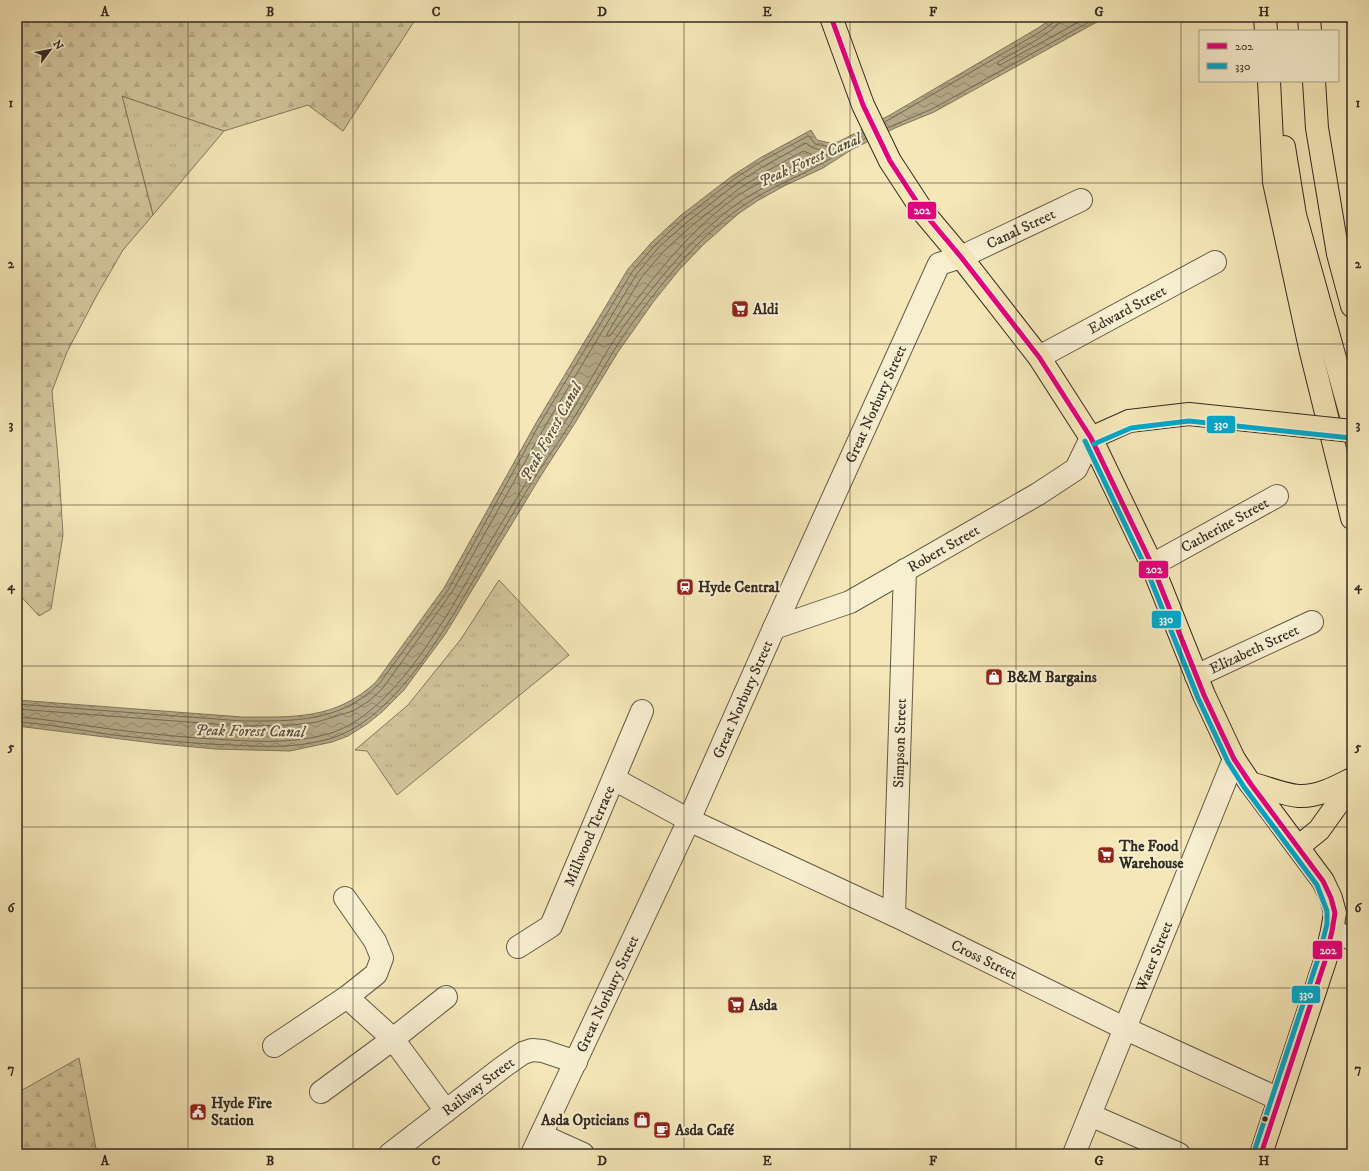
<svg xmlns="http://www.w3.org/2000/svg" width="1369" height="1171" viewBox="0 0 1369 1171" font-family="'IM FELL DW Pica',serif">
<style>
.grass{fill:url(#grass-tufts);stroke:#847960}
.forest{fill:url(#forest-firs);stroke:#847960}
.park{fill:url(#park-dots);stroke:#847960}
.water{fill:url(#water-waves);stroke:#80755d}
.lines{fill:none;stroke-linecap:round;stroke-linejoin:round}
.shore{stroke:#736953;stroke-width:1}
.minor-casing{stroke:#645a47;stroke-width:24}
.primary-casing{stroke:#332b21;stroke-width:24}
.motorway-casing{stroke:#332b21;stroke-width:24}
.minor{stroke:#f8efd1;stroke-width:22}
.primary{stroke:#f5e7b8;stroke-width:22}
.motorway{stroke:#f5e7b8;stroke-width:22}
.primary-bridge-casing{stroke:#332b21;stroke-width:24;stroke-linecap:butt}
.primary-bridge{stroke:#f5e7b8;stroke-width:22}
.bus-1-casing{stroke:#f8efd1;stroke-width:8}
.bus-2-casing{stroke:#f8efd1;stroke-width:8}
.bus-1{stroke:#e5007d;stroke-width:5}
.bus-2{stroke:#00a9ce;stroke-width:5}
.grid{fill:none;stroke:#332b21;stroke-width:1;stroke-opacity:0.55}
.bus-dot{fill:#332b21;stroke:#f8efd1;stroke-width:1.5}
.labels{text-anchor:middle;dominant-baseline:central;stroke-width:4;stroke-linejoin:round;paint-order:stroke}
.street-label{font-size:15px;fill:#332b21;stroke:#f8efd1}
.poi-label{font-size:15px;font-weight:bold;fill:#332b21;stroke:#f8efd1;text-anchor:start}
.water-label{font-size:16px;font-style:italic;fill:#59503f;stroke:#f8efd1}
.line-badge{stroke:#f8efd1;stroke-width:1.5}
.badge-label{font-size:11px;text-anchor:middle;font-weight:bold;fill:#fff}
.neatline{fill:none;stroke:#332b21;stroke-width:1.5}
.grid-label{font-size:13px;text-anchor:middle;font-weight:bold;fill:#332b21}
</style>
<defs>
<pattern id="grass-tufts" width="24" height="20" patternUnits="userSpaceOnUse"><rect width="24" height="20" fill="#d4c79e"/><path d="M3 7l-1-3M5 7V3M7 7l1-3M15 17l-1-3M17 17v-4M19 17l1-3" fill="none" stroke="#b6ab88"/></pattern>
<pattern id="forest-firs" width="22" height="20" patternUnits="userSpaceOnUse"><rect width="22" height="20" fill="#d4c79e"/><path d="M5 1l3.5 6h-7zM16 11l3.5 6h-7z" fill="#b6ab88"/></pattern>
<pattern id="park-dots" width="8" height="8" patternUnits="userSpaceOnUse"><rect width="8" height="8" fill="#d4c79e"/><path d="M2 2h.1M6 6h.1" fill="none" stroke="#b6ab88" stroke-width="1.8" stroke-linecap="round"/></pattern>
<pattern id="water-waves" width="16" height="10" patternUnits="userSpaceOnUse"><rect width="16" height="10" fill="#b3a785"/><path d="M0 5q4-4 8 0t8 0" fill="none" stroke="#92886c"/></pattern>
</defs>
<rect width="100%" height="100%" fill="#f5e7b8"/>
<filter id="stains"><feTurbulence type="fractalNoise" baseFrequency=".005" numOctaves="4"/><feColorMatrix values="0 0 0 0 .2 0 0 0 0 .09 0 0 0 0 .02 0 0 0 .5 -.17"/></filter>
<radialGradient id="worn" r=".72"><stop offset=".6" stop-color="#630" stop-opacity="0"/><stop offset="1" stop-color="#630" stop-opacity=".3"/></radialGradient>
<g class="grass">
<polygon points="122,96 224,131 153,215"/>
<polygon points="499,580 569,655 397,795 367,751 355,750 408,705 461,639"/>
</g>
<g class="forest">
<polygon points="20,17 60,17 62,22 79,22 124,17 417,17 343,131 308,105 224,131 122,96 153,215 123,250 97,295 67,352 52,391 59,470 63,535 51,609 39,616 17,592 17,56 21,42"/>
<polygon points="79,1058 97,1154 17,1154 17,1093"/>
</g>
<polygon class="park" points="60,17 124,17 79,22 62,22"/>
<path class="water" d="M1054,17H1106L934,112L895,128L851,150L823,168L784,186L757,201L738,214L704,244L679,270L654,301L618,352L575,423L542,474L446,633L404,690L382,712L367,724L348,736L332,742L290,751L216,749L161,744L17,726V700L242,717C294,717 335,720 376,682L444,588L536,423L628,269L652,242L680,216L732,176L760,158L811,130L817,140L830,143L838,142L890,115L1038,28Z"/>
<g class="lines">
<g class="shore">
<path d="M1060,17C1060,20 1060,23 1057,25C1042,39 1016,51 998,62V65H1000L1088,17"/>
<polyline points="885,122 1040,32 1054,22 1055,17"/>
<polyline points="887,128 932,109 1098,17"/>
<path d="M804,151L811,154V157C783,172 754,183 729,202C681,239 645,288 610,336H607V334L641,278L663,252L690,227L740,188L767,171Z"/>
<path d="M17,704L242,721C294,721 339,723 379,684L448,590L539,425L632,272L655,245L683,219L734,179L762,161L808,136L810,137L815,144L830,147L839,146L863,133"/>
<path d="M17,709L241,726L293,725L317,722L353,711L369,701L383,688L452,592L544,428L636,275L658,248L686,223L737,183L764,166L806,143L813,148L828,152L827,155C804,170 778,179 754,193C723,211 695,238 672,265C649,291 628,319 609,348C595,372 581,396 567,419C556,436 545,453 534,470C516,499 498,529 480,559C447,615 394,715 328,734C296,743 263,742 230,740C190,738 149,734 110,729C79,725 48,719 17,717"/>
<path d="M17,722C49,724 81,730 113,735C153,739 193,744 233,745C267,747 296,748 329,739C397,720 451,619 484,562C502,532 519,503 537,474C548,456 561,439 572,421C586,398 599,375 613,352C631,323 652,296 674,270C697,243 725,216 755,198C776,185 800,176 821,164C836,156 850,146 866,138"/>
</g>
<defs>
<g id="minor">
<path id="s1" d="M1039,357L1215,262"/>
<path id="s2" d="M1152,565L1277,496"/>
<path id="s3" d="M774,628L850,602L1038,494L1076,469L1091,438"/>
<path id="s4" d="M1196,676L1312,622"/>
<path id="s5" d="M614,779L689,820L894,915L1126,1029L1279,1099"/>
<path id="s6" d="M894,915L905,570"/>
<polyline points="1332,931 1352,939"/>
<path id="s7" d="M518,947L551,926L642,711"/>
<polyline points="347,997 393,1039 446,1111"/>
<polyline points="274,1046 347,997 376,974 382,958 375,941 345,898"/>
<polyline points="321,1092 393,1039 446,997"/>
<polyline points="1090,1115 1179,1154"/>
<polyline points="541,1135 583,1154"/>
<path id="s8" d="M390,1154L503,1067L523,1053L532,1050L543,1051L576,1062"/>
<path id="s9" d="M532,1154L689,820L774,628L939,264L961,257L1081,200"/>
<path id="s10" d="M1074,1154L1234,759"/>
</g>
<g id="primary">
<polyline points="831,17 863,105 890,161 924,213 961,257 1039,357 1091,438 1152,565 1204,695 1234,759 1250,783 1323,881 1331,898 1335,913 1332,931 1325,961 1261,1154"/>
<polyline points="1091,438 1129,421 1189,414 1295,425"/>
<path d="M1250,783C1265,787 1284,795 1299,796C1318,797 1336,787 1352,779"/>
<polyline points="1298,847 1319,830 1352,784"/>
</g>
<g id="motorway">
<polyline points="1265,17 1266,31"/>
<polyline points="1309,17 1310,31"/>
<polyline points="1269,81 1274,182 1310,348 1352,518"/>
<polyline points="1314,81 1317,128 1338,254 1352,306"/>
<polyline points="1284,147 1295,215 1352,419"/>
</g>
</defs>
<use href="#minor" class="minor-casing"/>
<use href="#primary" class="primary-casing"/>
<use href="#motorway" class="motorway-casing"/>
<use href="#minor" class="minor"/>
<use href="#primary" class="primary"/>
<use href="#motorway" class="motorway"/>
<defs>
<polyline id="primary-bridge" points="1295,425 1352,431"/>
</defs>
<use href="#primary-bridge" class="primary-bridge-casing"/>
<use href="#primary-bridge" class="primary-bridge"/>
<defs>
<polyline id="bus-1" points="831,17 863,105 890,161 924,213 961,257 1039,357 1091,438 1152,565 1204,695 1234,759 1250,783 1323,881 1331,898 1335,913 1332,931 1325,961 1261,1154"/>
<g id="bus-2">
<polyline points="1085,441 1146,568 1198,698 1228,762 1244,787 1317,885 1327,911 1327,924 1318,959 1254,1152"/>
<polyline points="1094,444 1131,428 1189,421 1351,438"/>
</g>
</defs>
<use href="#bus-1" class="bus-1-casing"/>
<use href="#bus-2" class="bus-2-casing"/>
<use href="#bus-1" class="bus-1"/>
<use href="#bus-2" class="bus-2"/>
</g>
<path class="grid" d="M188,17V1154M353,17V1154M519,17V1154M684,17V1154M850,17V1154M1016,17V1154M1181,17V1154M17,183H1352M17,344H1352M17,505H1352M17,666H1352M17,827H1352M17,988H1352"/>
<defs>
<symbol id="supermarket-square" viewBox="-11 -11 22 22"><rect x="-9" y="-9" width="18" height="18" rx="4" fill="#8f2418" stroke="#f8efd1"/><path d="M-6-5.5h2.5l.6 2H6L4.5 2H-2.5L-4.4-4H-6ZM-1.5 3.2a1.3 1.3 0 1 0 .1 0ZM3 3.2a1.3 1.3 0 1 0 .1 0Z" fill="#fff"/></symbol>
<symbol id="station-square" viewBox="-11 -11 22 22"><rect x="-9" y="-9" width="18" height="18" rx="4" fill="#8f2418" stroke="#f8efd1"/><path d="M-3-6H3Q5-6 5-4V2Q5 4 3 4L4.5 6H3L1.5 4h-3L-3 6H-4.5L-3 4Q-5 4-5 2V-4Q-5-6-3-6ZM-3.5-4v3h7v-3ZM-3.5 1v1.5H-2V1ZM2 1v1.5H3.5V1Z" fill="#fff"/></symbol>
<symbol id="shop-square" viewBox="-11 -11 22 22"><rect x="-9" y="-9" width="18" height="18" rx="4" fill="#8f2418" stroke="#f8efd1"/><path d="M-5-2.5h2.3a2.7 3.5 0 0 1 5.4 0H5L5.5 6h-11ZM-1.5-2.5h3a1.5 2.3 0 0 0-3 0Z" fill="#fff"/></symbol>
<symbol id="civic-square" viewBox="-11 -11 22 22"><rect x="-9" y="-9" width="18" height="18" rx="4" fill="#8f2418" stroke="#f8efd1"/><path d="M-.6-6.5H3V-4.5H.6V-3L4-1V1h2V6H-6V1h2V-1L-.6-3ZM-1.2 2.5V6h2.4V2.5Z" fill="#fff"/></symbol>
<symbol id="cafe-square" viewBox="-11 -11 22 22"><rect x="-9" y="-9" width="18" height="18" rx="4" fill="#8f2418" stroke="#f8efd1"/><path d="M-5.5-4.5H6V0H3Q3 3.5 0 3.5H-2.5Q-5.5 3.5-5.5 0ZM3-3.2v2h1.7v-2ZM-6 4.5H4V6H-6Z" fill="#fff"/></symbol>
</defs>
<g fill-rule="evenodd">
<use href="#supermarket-square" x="730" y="299" width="20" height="20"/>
<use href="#station-square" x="675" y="577" width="20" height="20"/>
<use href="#shop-square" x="984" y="667" width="20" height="20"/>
<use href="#supermarket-square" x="1096" y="845" width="20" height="20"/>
<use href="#supermarket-square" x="726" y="995" width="20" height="20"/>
<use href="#civic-square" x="188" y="1102" width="20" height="20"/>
<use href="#shop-square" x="632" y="1110" width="20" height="20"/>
<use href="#cafe-square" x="652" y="1120" width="20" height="20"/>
</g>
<circle class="bus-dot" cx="1265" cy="1119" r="3.5"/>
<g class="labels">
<g class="street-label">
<text stroke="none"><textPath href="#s9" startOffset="1068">Canal Street</textPath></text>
<text stroke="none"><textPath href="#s1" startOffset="100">Edward Street</textPath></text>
<text stroke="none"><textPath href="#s9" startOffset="825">Great Norbury Street</textPath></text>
<text stroke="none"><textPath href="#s2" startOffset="83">Catherine Street</textPath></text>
<text stroke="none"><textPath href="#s3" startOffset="188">Robert Street</textPath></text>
<text stroke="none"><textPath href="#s4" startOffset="64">Elizabeth Street</textPath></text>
<text stroke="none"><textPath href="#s9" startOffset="501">Great Norbury Street</textPath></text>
<text stroke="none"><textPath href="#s6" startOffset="172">Simpson Street</textPath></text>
<text stroke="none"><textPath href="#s7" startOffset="137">Millwood Terrace</textPath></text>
<text stroke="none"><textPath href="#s10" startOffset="213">Water Street</textPath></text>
<text stroke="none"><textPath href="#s5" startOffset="412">Cross Street</textPath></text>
<text stroke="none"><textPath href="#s9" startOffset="177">Great Norbury Street</textPath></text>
<text stroke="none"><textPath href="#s8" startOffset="111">Railway Street</textPath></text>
</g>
<g class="poi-label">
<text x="753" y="309">Aldi</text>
<text x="698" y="587">Hyde Central</text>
<text x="1007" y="677">B&amp;M Bargains</text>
<text x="1119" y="846">The Food<tspan x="1119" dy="17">Warehouse</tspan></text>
<text x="749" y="1005">Asda</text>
<text x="211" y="1103">Hyde Fire<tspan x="211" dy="17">Station</tspan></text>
<text x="629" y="1120" text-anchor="end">Asda Opticians</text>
<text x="675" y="1130">Asda Café</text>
</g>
<g class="water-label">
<text transform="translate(810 160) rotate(-24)">Peak Forest Canal</text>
<text transform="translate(551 432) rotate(-61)">Peak Forest Canal</text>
<text transform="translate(250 731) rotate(1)">Peak Forest Canal</text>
</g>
</g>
<g class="line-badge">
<rect x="907" y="201" width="30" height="19" rx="4" fill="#e5007d"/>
<rect x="1206" y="415" width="30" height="19" rx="4" fill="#00a9ce"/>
<rect x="1138" y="560" width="31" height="19" rx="4" fill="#e5007d"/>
<rect x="1151" y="610" width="31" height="19" rx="4" fill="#00a9ce"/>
<rect x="1312" y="940" width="31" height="20" rx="4" fill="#e5007d"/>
<rect x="1291" y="985" width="30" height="19" rx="4" fill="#00a9ce"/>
</g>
<g class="badge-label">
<text x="922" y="214">202</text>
<text x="1221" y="428">330</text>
<text x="1154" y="573">202</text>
<text x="1166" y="623">330</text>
<text x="1328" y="954">202</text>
<text x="1306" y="998">330</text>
</g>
<rect width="1369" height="1171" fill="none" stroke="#f5e7b8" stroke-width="44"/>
<rect x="1199" y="30" width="140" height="52" fill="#f8efd1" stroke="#a9a18b"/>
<rect x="1207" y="43" width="20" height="6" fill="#e5007d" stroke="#a9a18b"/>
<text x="1235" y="50" font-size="12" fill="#332b21">202</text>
<rect x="1207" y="63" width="20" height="6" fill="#00a9ce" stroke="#a9a18b"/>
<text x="1235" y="70" font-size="12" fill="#332b21">330</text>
<g transform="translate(50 50) rotate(58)" stroke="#f8efd1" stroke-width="3" paint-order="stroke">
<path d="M0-3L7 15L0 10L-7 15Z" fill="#332b21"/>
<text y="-6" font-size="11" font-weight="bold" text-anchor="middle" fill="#332b21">N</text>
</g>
<rect x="22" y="22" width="1325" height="1127" class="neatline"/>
<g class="grid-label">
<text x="105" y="16">A</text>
<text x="270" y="16">B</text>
<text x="436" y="16">C</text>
<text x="602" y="16">D</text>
<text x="767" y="16">E</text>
<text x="933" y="16">F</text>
<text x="1099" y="16">G</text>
<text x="1264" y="16">H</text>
<text x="11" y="107">1</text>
<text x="1358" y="107">1</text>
<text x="11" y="268">2</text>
<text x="1358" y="268">2</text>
<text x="11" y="429">3</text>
<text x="1358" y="429">3</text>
<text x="11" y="590">4</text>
<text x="1358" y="590">4</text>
<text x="11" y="751">5</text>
<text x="1358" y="751">5</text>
<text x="11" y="912">6</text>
<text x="1358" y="912">6</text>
<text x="11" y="1073">7</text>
<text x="1358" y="1073">7</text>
<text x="105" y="1165">A</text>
<text x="270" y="1165">B</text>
<text x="436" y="1165">C</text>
<text x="602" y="1165">D</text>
<text x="767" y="1165">E</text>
<text x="933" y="1165">F</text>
<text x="1099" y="1165">G</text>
<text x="1264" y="1165">H</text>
</g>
<rect width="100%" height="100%" filter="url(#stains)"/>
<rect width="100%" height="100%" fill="url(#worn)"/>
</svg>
